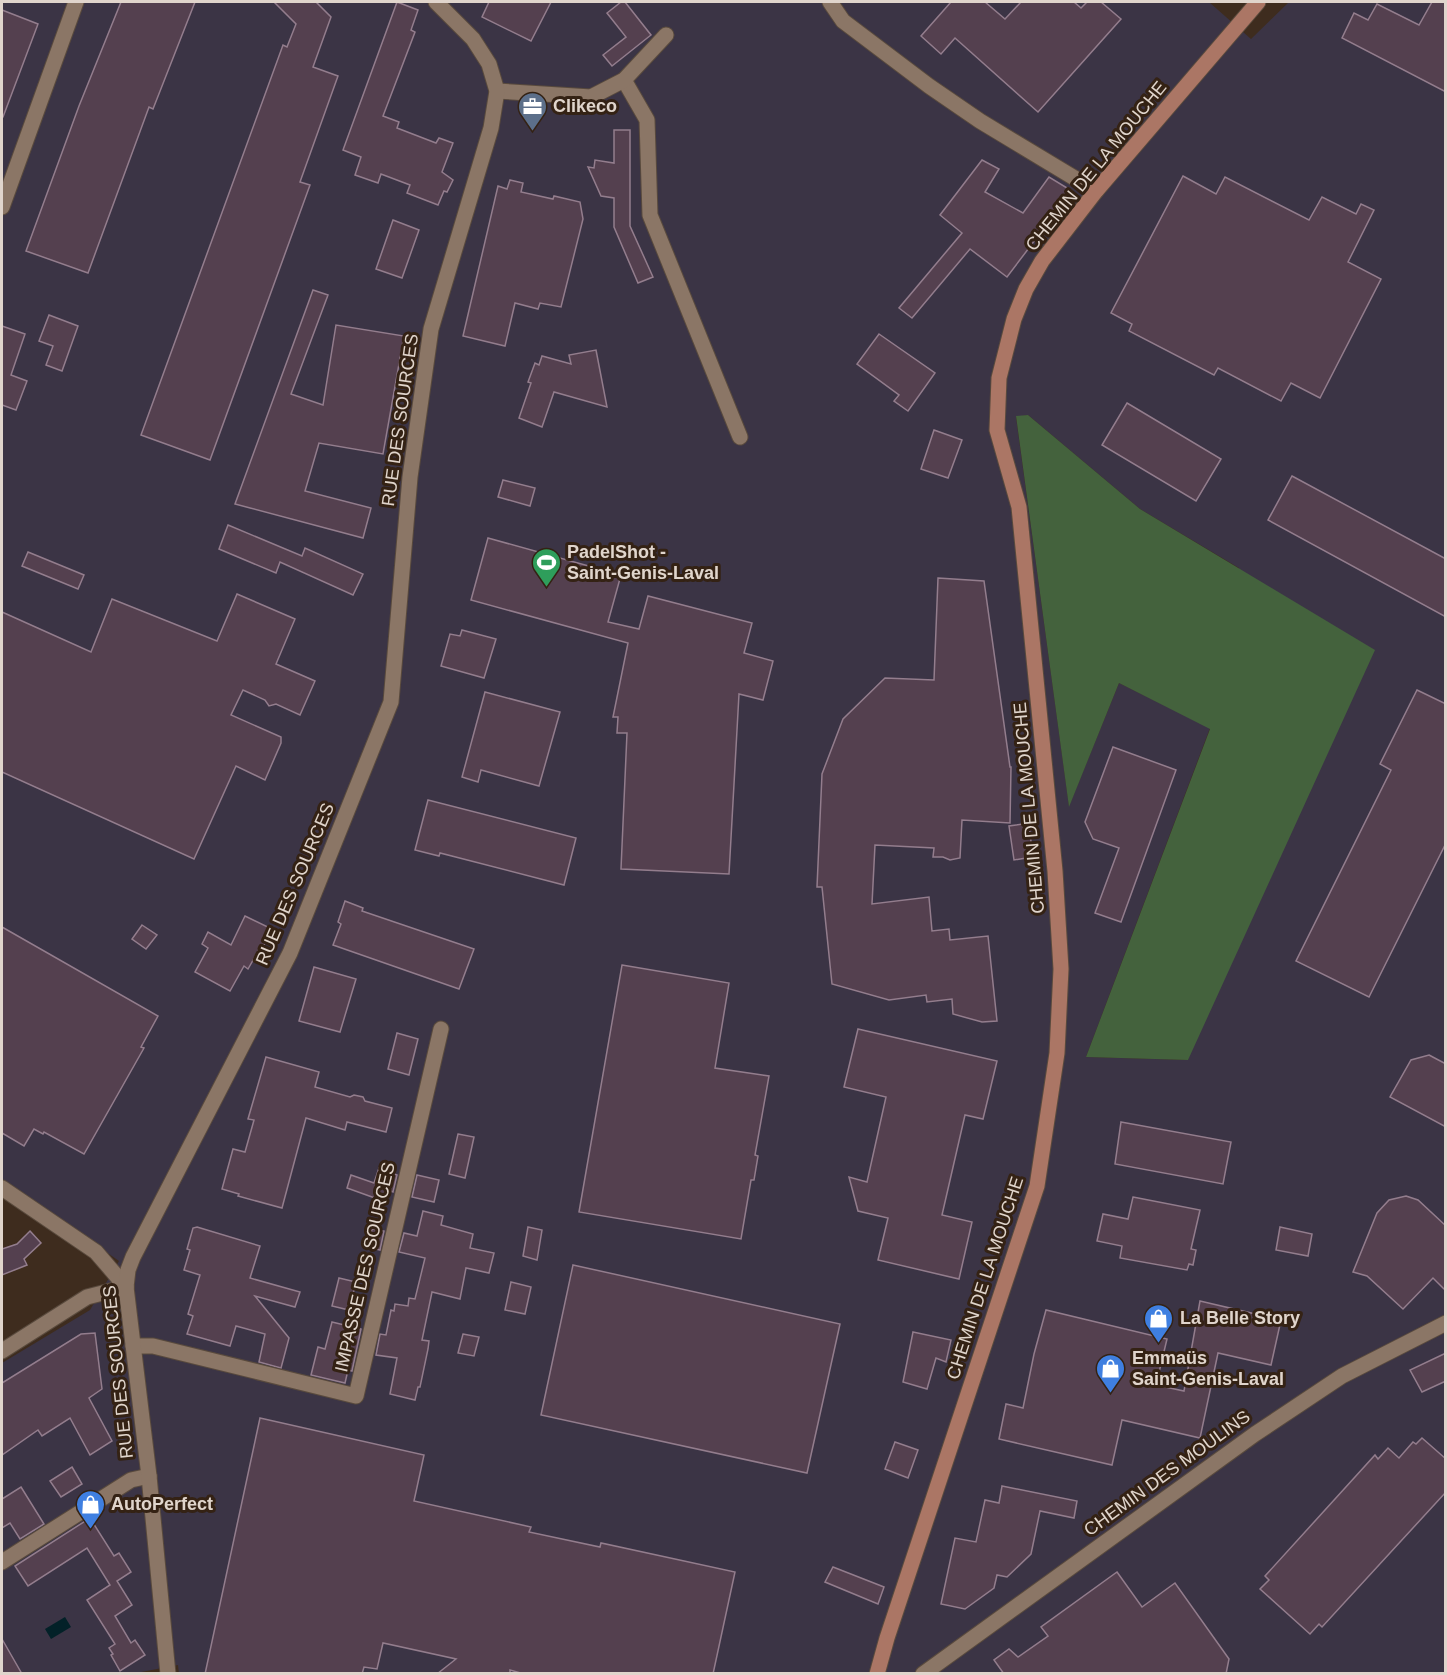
<svg xmlns="http://www.w3.org/2000/svg" width="1447" height="1675" viewBox="0 0 1447 1675" font-family="Helvetica,sans-serif">
<style>
.industrial{fill:#3b3445;fill-rule:evenodd}
.green{fill:#44623d}
.water{fill:#032128}
.building{fill:#54404f;stroke:#937d8d;stroke-width:1.5}
.lines{fill:none;stroke-linecap:round;stroke-linejoin:round}
.street-casing{stroke:#594a3d;stroke-width:17}
.secondary-casing{stroke:#594a3d;stroke-width:17}
.street{stroke:#8b7666;stroke-width:15}
.secondary{stroke:#ab7665;stroke-width:15}
.labels{text-anchor:middle;dominant-baseline:central;stroke-width:6;stroke-linejoin:round;paint-order:stroke}
.poi-label{font-size:18px;font-weight:bold;fill:#e0d5cc;stroke:#342214;text-anchor:start}
.street-label{font-size:18px;fill:#e0d5cc;stroke:#342214}
</style>
<rect width="100%" height="100%" fill="#3e2c1e"/>
<path class="industrial" d="M2,2H1209L1251,39L1289,2H1445V1673L179,1674L178,1665L136,1673H2V1363L90,1310L119,1261L2,1179ZM1028,415L1140,509L1239,568L1188,1060L1086,1057L1210,728L1119,683L1069,806L1016,417Z"/>
<polygon class="green" points="1028,415 1140,509 1375,650 1188,1060 1086,1057 1210,729 1119,683 1069,807 1016,416"/>
<polygon class="water" points="65,1617 71,1627 51,1639 45,1629"/>
<g class="building">
<polygon points="121,2 195,2 153,109 149,107 88,273 26,251 79,106"/>
<polygon points="274,2 316,2 331,17 313,67 338,76 300,182 310,185 210,460 141,435 283,45 287,47 296,24"/>
<polygon points="397,2 418,10 411,30 415,32 383,116 399,122 397,128 436,143 439,138 453,143 442,172 453,180 447,192 444,191 438,205 407,193 410,185 381,174 378,183 355,175 361,157 343,150"/>
<polygon points="489,2 551,2 531,41 482,17"/>
<polygon points="621,2 625,2 651,35 612,66 603,55 626,37 607,13"/>
<polygon points="951,2 985,2 1005,19 1021,2 1074,2 1081,8 1087,2 1101,2 1121,19 1038,112 955,38 941,54 921,36"/>
<polygon points="1432,2 1446,2 1446,92 1342,38 1354,13 1368,20 1377,4 1419,25"/>
<polygon points="2,10 38,24 3,117 2,117"/>
<polygon points="614,130 630,130 630,226 653,277 638,283 614,227 614,198 601,196 588,167 594,168 595,160 614,163"/>
<polygon points="982,160 999,169 985,192 1023,213 1049,177 1072,191 1007,277 970,249 912,318 899,308 962,233 940,215"/>
<polygon points="1183,176 1216,194 1225,177 1309,220 1322,197 1356,214 1361,204 1374,210 1348,262 1381,279 1320,398 1291,383 1281,401 1218,368 1214,375 1129,331 1132,324 1111,313"/>
<polygon points="510,180 523,183 521,192 553,199 554,196 580,202 583,219 561,307 540,303 538,309 515,303 505,346 463,336 498,186 507,189"/>
<polygon points="393,220 419,230 402,278 376,269"/>
<polygon points="313,290 328,295 291,394 323,405 336,325 404,336 383,454 319,443 305,491 371,508 363,538 235,504"/>
<polygon points="49,315 78,326 62,371 46,365 53,346 39,341"/>
<polygon points="2,326 25,334 11,375 27,381 16,410 2,405"/>
<polygon points="879,334 935,373 908,411 894,401 899,395 857,364"/>
<polygon points="596,350 607,407 554,392 542,427 519,418 531,383 528,382 535,363 539,365 542,356 571,364 569,355"/>
<polygon points="1127,403 1221,459 1196,501 1102,445"/>
<polygon points="934,430 962,440 948,478 921,469"/>
<polygon points="1292,476 1446,559 1446,617 1268,520"/>
<polygon points="503,480 535,488 530,506 498,497"/>
<polygon points="228,525 302,556 305,548 363,574 353,595 280,562 276,573 219,549"/>
<polygon points="488,538 621,575 608,622 639,629 648,596 752,623 744,653 773,661 763,700 739,694 729,874 621,869 627,733 617,733 618,717 613,717 628,643 471,600"/>
<polygon points="28,552 84,575 78,589 22,566"/>
<polygon points="938,578 984,581 1010,767 1011,767 1010,823 962,820 960,858 950,860 943,857 933,857 934,848 875,845 872,904 929,897 932,931 949,929 950,940 988,936 997,1021 982,1022 953,1014 952,999 927,1002 926,995 889,1000 832,984 822,887 817,887 822,774 843,719 885,678 934,680"/>
<polygon points="237,594 295,619 276,664 315,681 300,715 276,704 269,706 265,700 243,690 231,715 281,737 281,743 265,780 236,766 194,859 2,772 2,612 91,652 112,599 217,641"/>
<polygon points="462,630 496,639 484,678 441,666 450,634 460,636"/>
<polygon points="1417,690 1446,704 1446,843 1369,997 1296,961 1391,770 1380,764"/>
<polygon points="485,692 560,712 539,786 481,770 478,782 462,777"/>
<polygon points="1113,747 1176,770 1121,922 1095,913 1119,848 1093,839 1085,822"/>
<polygon points="428,800 576,838 564,885 440,853 439,856 415,850"/>
<polygon points="1029,823 1032,851 1026,858 1014,860 1009,826"/>
<polygon points="345,901 363,908 362,911 474,949 459,989 333,945 341,924 338,922"/>
<polygon points="245,916 272,929 262,949 260,948 248,969 244,966 230,991 195,972 208,948 202,944 208,932 231,945"/>
<polygon points="142,925 157,935 146,949 132,939"/>
<polygon points="2,927 158,1016 141,1047 144,1048 84,1154 44,1132 43,1134 34,1129 24,1146 2,1133"/>
<polygon points="622,965 729,983 715,1068 769,1076 755,1155 758,1156 754,1180 751,1180 741,1239 579,1212"/>
<polygon points="314,967 356,979 340,1032 299,1021"/>
<polygon points="858,1029 997,1061 983,1119 965,1115 942,1215 972,1222 959,1279 878,1260 888,1218 858,1211 849,1177 867,1182 886,1097 844,1087"/>
<polygon points="397,1033 418,1039 409,1075 388,1069"/>
<polygon points="1429,1055 1446,1064 1446,1127 1390,1097 1411,1060"/>
<polygon points="266,1057 319,1072 315,1087 350,1097 354,1095 363,1097 365,1101 392,1108 386,1132 347,1122 345,1130 306,1118 282,1208 238,1196 239,1194 222,1189 233,1149 245,1152 254,1120 248,1119"/>
<polygon points="1121,1122 1231,1142 1223,1184 1115,1164"/>
<polygon points="458,1134 474,1137 465,1178 449,1174"/>
<polygon points="379,1168 397,1175 393,1192 391,1191 386,1202 347,1188 351,1175 374,1183"/>
<polygon points="417,1175 439,1180 434,1202 412,1197"/>
<polygon points="1406,1196 1418,1200 1446,1226 1446,1291 1433,1278 1403,1309 1367,1276 1353,1272 1377,1213 1389,1200"/>
<polygon points="1133,1197 1200,1210 1191,1249 1196,1250 1193,1265 1189,1264 1187,1270 1120,1258 1122,1246 1097,1241 1103,1214 1128,1219"/>
<polygon points="423,1211 443,1216 441,1225 473,1234 470,1248 494,1253 489,1273 466,1268 460,1299 432,1292 422,1340 429,1341 428,1349 420,1387 418,1387 415,1400 390,1394 397,1358 376,1355 380,1334 386,1335 391,1310 394,1311 395,1304 408,1306 409,1298 415,1299 425,1258 399,1252 404,1233 417,1236"/>
<polygon points="197,1227 260,1246 250,1278 300,1292 295,1307 255,1296 289,1338 281,1368 259,1362 265,1334 236,1326 230,1346 187,1334 193,1316 188,1314 200,1275 184,1270 190,1250 187,1249 193,1228"/>
<polygon points="528,1227 542,1230 537,1260 523,1256"/>
<polygon points="1280,1227 1312,1234 1308,1256 1276,1250"/>
<polygon points="372,1229 384,1231 380,1250 368,1247"/>
<polygon points="30,1231 41,1243 24,1259 27,1265 2,1275 2,1249 17,1244"/>
<polygon points="573,1265 840,1324 807,1473 541,1415"/>
<polygon points="339,1278 356,1282 349,1310 332,1306"/>
<polygon points="511,1282 531,1287 525,1314 505,1310"/>
<polygon points="1200,1301 1281,1320 1271,1365 1218,1353 1200,1438 1122,1420 1112,1465 999,1439 1006,1404 1023,1408 1034,1354 1046,1310 1167,1339 1156,1385 1184,1391"/>
<polygon points="332,1322 361,1329 352,1371 348,1370 345,1383 311,1375 318,1347 325,1349"/>
<polygon points="913,1332 951,1340 946,1362 936,1358 927,1389 903,1382"/>
<polygon points="95,1333 102,1389 89,1398 112,1441 90,1455 70,1418 42,1436 38,1430 2,1455 2,1383 81,1334"/>
<polygon points="463,1334 479,1337 474,1356 458,1353"/>
<polygon points="1446,1353 1446,1381 1422,1392 1410,1370"/>
<polygon points="260,1418 424,1455 414,1501 531,1527 529,1532 600,1547 601,1543 735,1572 713,1674 524,1674 510,1670 510,1674 437,1674 456,1659 383,1643 377,1669 364,1667 362,1674 205,1674"/>
<polygon points="1422,1438 1446,1459 1446,1492 1322,1627 1319,1624 1310,1634 1260,1589 1269,1580 1265,1576 1375,1455 1378,1459 1388,1448 1399,1458 1413,1442 1416,1444"/>
<polygon points="895,1442 918,1450 908,1478 885,1469"/>
<polygon points="72,1467 82,1484 61,1497 50,1481"/>
<polygon points="1002,1486 1077,1501 1074,1518 1040,1511 1031,1554 1007,1577 997,1575 994,1588 965,1609 941,1604 955,1538 976,1542 985,1500 999,1503"/>
<polygon points="21,1487 44,1524 20,1539 10,1523 2,1528 2,1499"/>
<polygon points="90,1518 114,1556 119,1553 131,1572 117,1581 132,1605 115,1616 131,1643 135,1640 145,1655 120,1671 111,1655 113,1654 109,1648 115,1644 87,1600 110,1585 87,1548 28,1586 15,1566"/>
<polygon points="833,1567 884,1587 878,1604 825,1582"/>
<polygon points="1117,1572 1142,1607 1175,1583 1229,1659 1226,1674 1004,1674 994,1660 1009,1649 1018,1657 1048,1636 1041,1627"/>
<polygon points="2,1639 22,1674 2,1674"/>
</g>
<g class="lines">
<defs>
<g id="street">
<polyline points="830,2 843,21 929,86 980,121 1096,191"/>
<polyline points="624,80 647,120 650,215 740,437"/>
<polyline points="497,91 591,97 624,80 666,35"/>
<polyline points="2,207 76,2"/>
<polyline points="2,1188 96,1252 126,1287"/>
<polyline points="133,1346 153,1346 356,1396 441,1029"/>
<polyline points="2,1351 87,1297 126,1287"/>
<polyline points="2,1562 131,1480 149,1476"/>
<polyline points="168,1674 149,1476 126,1287 128,1270 133,1257 290,953 391,702 410,477 431,329 491,128 497,91 489,64 473,39 436,2"/>
<polyline points="923,1674 1255,1434 1342,1376 1446,1323"/>
</g>
<polyline id="secondary" points="877,1674 887,1638 1037,1186 1057,1053 1061,969 1055,871 1019,507 997,430 999,378 1014,319 1026,289 1042,261 1096,191 1258,2"/>
</defs>
<use href="#street" class="street-casing"/>
<use href="#secondary" class="secondary-casing"/>
<use href="#street" class="street"/>
<use href="#secondary" class="secondary"/>
</g>
<defs>
<symbol id="office-pin" viewBox="-11 -11 22 30"><path d="M0 17L-7.5 6A9.5 9.5 0 1 1 7.5 6Z" fill="#5c6f8a" stroke="#342214"/><path d="M-6-3h4V-5.5h4V-3h4V5H-6ZM-1-4.5V-3h2v-1.5ZM-6 0V1H6V0Z" fill="#fff"/></symbol>
<symbol id="stadium-pin" viewBox="-11 -11 22 30"><path d="M0 17L-7.5 6A9.5 9.5 0 1 1 7.5 6Z" fill="#2e9e5b" stroke="#342214"/><path d="M0-5a6.5 5 0 1 0 0 10a6.5 5 0 1 0 0-10ZM-3.5-1.8h7v3.6h-7Z" fill="#fff"/></symbol>
<symbol id="shop-pin" viewBox="-11 -11 22 30"><path d="M0 17L-7.5 6A9.5 9.5 0 1 1 7.5 6Z" fill="#3f7fe0" stroke="#342214"/><path d="M-5-2.5h2.3a2.7 3.5 0 0 1 5.4 0H5L5.5 6h-11ZM-1.5-2.5h3a1.5 2.3 0 0 0-3 0Z" fill="#fff"/></symbol>
</defs>
<g fill-rule="evenodd">
<use href="#office-pin" x="516" y="90" width="33" height="45"/>
<use href="#stadium-pin" x="530" y="546" width="33" height="45"/>
<use href="#shop-pin" x="1142" y="1302" width="33" height="45"/>
<use href="#shop-pin" x="1094" y="1352" width="33" height="45"/>
<use href="#shop-pin" x="74" y="1488" width="33" height="45"/>
</g>
<g class="labels">
<g class="poi-label">
<text x="553" y="106">Clikeco</text>
<text x="567" y="552">PadelShot -<tspan x="567" dy="21">Saint-Genis-Laval</tspan></text>
<text x="1180" y="1318">La Belle Story</text>
<text x="1132" y="1358">Emmaüs<tspan x="1132" dy="21">Saint-Genis-Laval</tspan></text>
<text x="111" y="1504">AutoPerfect</text>
</g>
<g class="street-label">
<text transform="translate(1096 166) rotate(-51)">CHEMIN DE LA MOUCHE</text>
<text transform="translate(400 420) rotate(-82)">RUE DES SOURCES</text>
<text transform="translate(1029 808) rotate(-95)">CHEMIN DE LA MOUCHE</text>
<text transform="translate(295 884) rotate(-67)">RUE DES SOURCES</text>
<text transform="translate(365 1267) rotate(-77)">IMPASSE DES SOURCES</text>
<text transform="translate(985 1278) rotate(-72)">CHEMIN DE LA MOUCHE</text>
<text transform="translate(118 1372) rotate(-96)">RUE DES SOURCES</text>
<text transform="translate(1167 1473) rotate(-36)">CHEMIN DES MOULINS</text>
</g>
</g>
<rect width="1447" height="1675" fill="none" stroke="#e0d5cc" stroke-width="6"/>
</svg>
